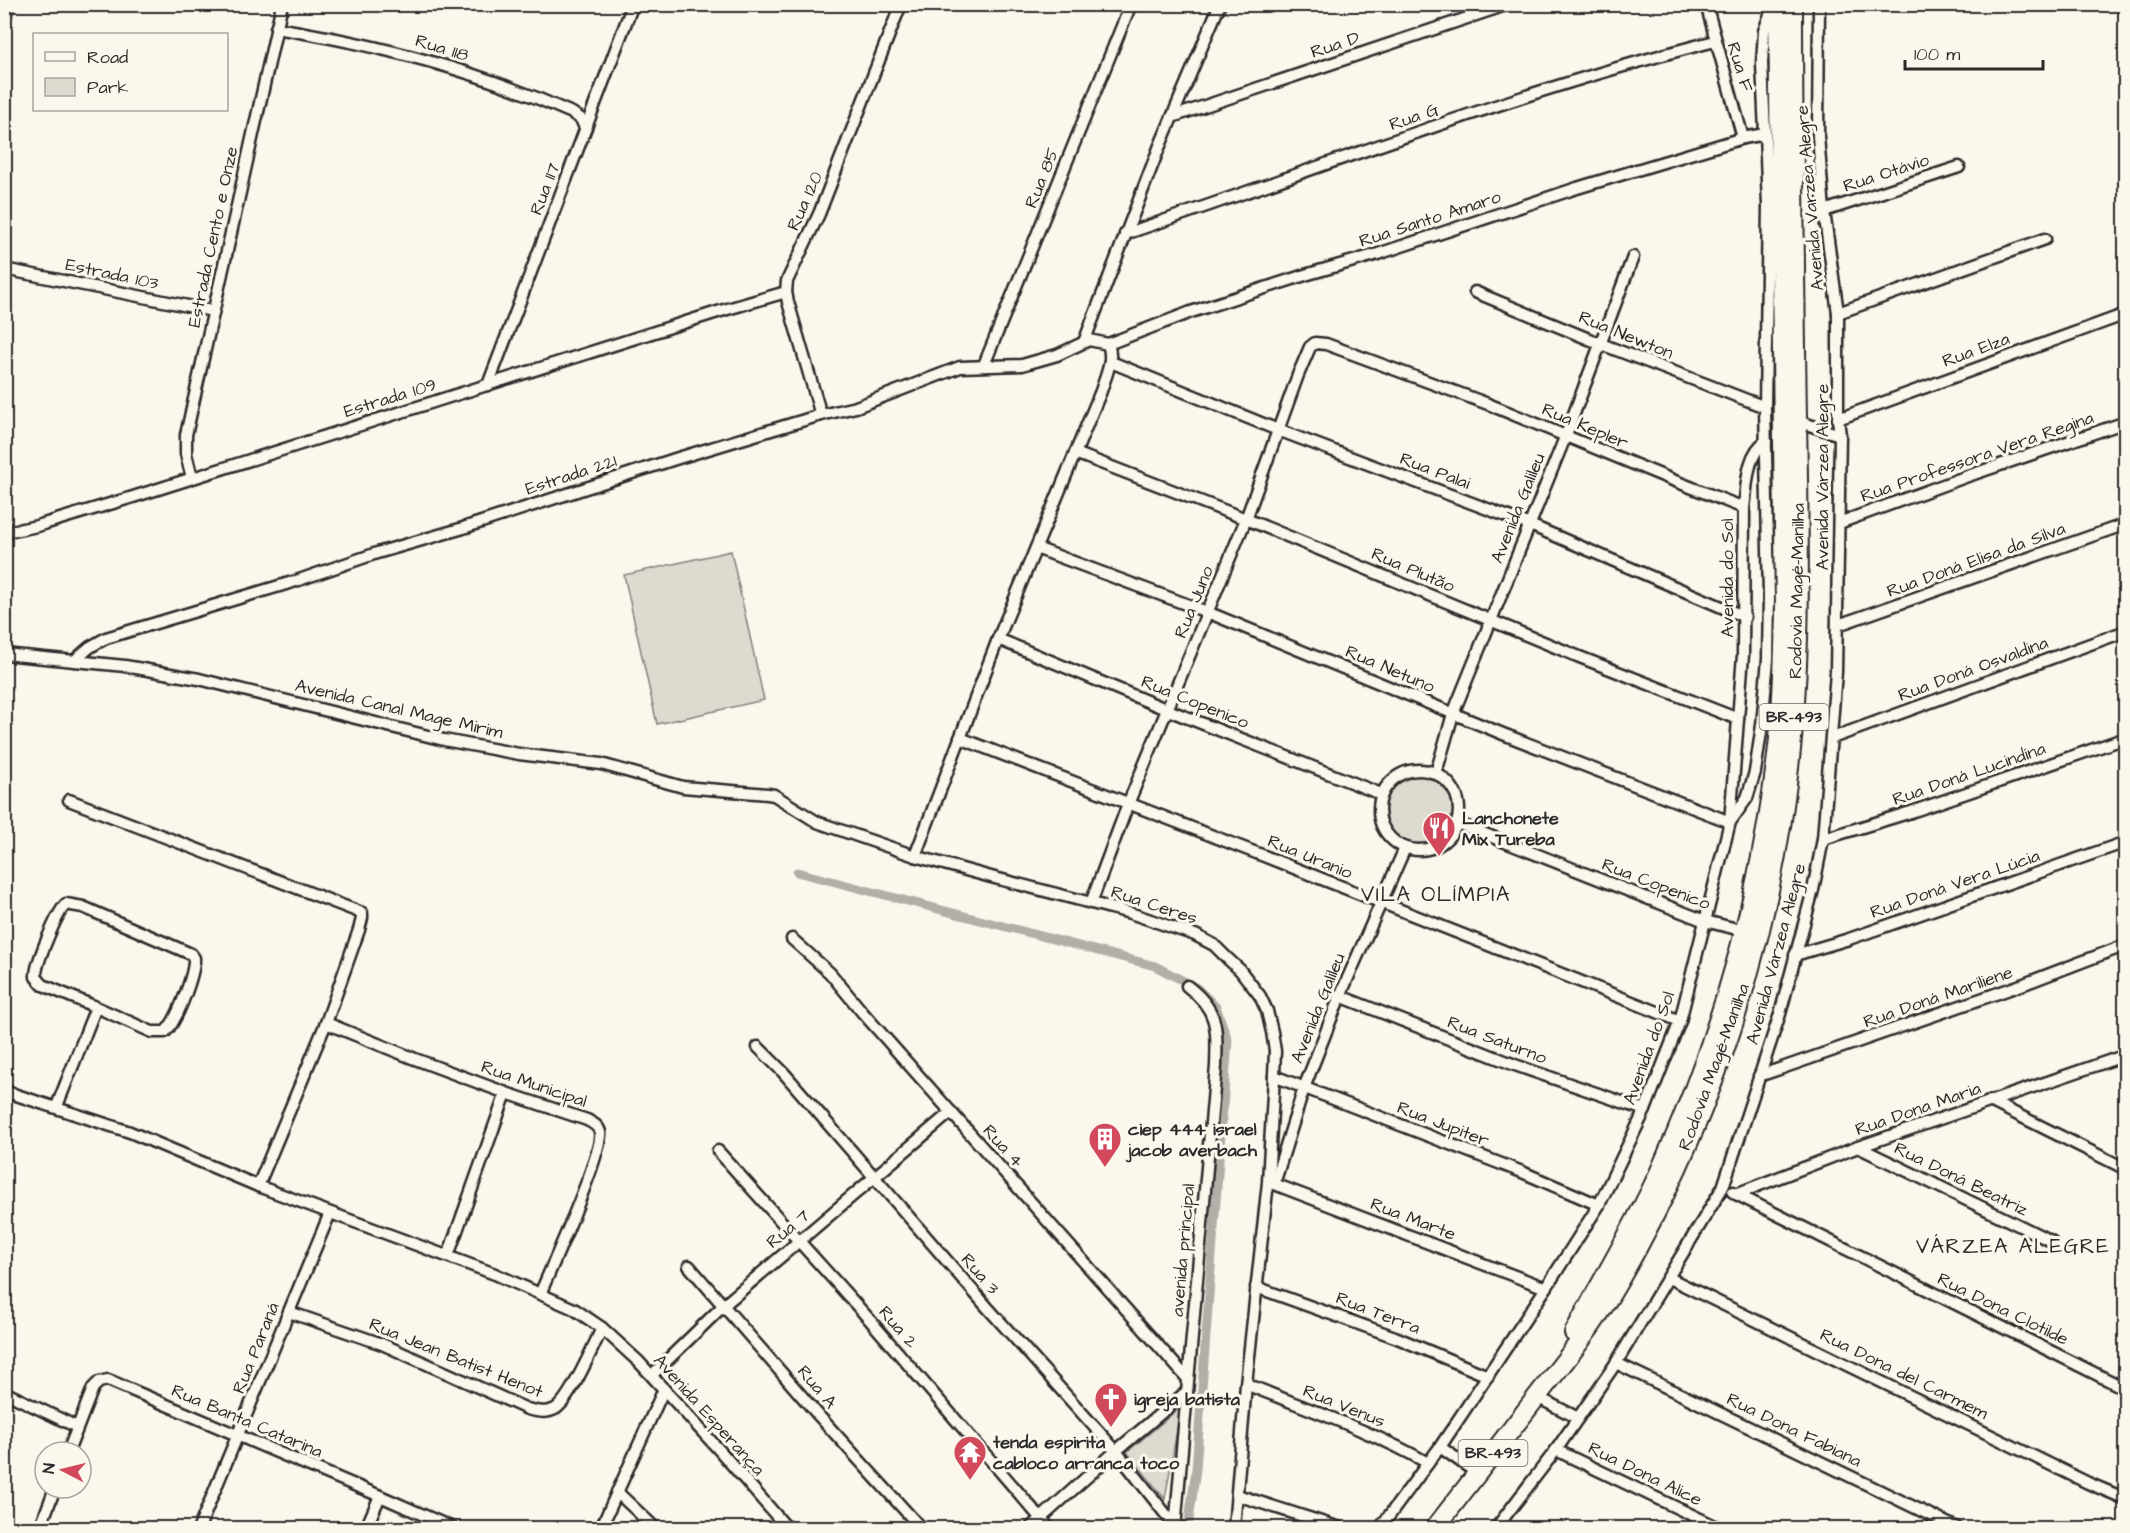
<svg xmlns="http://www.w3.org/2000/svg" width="2130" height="1533" viewBox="0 0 2130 1533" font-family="'Architects Daughter',sans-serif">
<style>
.green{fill:#dddad0;stroke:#84827e;stroke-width:1.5}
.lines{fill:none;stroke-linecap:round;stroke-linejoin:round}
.canal{stroke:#b1afa7;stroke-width:9}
.street-casing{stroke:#2b2b2b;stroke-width:15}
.highway-casing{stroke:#2b2b2b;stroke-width:22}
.street{stroke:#fbf7ec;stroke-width:10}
.highway{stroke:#fbf7ec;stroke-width:18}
.labels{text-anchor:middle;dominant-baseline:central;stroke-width:6;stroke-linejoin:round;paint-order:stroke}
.shield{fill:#fbf7ec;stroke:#696865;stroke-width:1.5}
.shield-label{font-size:16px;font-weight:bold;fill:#2b2b2b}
.street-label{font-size:18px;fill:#2b2b2b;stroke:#fbf7ec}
.poi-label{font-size:18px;font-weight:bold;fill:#2b2b2b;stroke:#fbf7ec;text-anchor:start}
.quarter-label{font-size:21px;letter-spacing:1.5px;fill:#2b2b2b;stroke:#fbf7ec}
</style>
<rect width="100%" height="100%" fill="#fbf7ec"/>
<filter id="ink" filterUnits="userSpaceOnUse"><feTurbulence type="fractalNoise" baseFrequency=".0167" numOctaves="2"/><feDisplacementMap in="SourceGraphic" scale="12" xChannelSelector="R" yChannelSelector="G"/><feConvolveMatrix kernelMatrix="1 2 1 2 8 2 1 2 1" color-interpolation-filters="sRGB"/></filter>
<g filter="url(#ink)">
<g class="green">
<polygon points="731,551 764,700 657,724 624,575"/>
<circle cx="1419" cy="810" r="35"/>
<polygon points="1181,1407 1165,1499 1127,1452"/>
</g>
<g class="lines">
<polyline class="canal" points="797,872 1155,966 1197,988 1216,1007 1228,1040 1196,1469 1188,1528"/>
<defs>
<g id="street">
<polyline points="1706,4 1743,138"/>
<polyline points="4,22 8,4"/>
<path d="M276,28C380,45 476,70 572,113L581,119L585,128"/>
<polyline points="1172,117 1509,4"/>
<polyline points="1824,211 1959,167"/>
<path d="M1125,234C1321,168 1515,92 1715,41"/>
<polyline points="4,269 213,311"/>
<polyline points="1475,292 1601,344 1765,407"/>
<polyline points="1838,313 2045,239"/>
<polyline points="1084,342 1159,148 1220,4"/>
<polyline points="1108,344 1191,312 1305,275 1378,254 1577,188 1743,138 1765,134"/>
<polyline points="1111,362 1278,430 1530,525 1745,617"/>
<polyline points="984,365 1131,4"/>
<polyline points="488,385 633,4"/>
<polyline points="821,415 788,302 786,292 787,281 819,214 901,4"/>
<polyline points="1838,419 2126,314"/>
<polyline points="1797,421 1840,435"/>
<polyline points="1075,453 1246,519 1577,656 1738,719"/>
<polyline points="192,478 186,454 186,435 282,4"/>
<polyline points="1839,523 1965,477 2126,422"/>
<polyline points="4,531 18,530 37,526 133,497 724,310 786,292"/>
<polyline points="1036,548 1207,612 1503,734 1730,822 1747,798 1755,772 1762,725 1768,659 1769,596 1765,407 1768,205 1762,63 1764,31 1774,4"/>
<polyline points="1838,625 2126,524"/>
<polyline points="998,639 1168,710 1381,794"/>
<polyline points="4,654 125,666 199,679 444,740 519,754 601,764 683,787 768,794 774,795 817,822 915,856 991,877 1130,913 1195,935 1214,945 1228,959 1240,970 1260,996 1267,1011 1272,1032 1275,1051 1274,1076 1268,1182 1246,1384 1234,1528"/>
<path d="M74,661L90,647L106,638L296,581L377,553L460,529L675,459L821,415L856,407L960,367L1022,365L1057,355L1089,340L1108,344C1114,360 1106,375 1101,391L998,639L915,856"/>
<polyline points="960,738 1259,854 1680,1021"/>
<polyline points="1832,738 2126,631"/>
<circle cx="1419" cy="810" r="40"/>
<polyline points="1436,773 1453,714 1566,435 1633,257"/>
<polyline points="69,800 362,913 362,918 359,930 326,1023 258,1186"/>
<polyline points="1457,823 1705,921 1745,931"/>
<polyline points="1823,839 1911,812 2126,738"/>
<path d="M1091,903L1128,804L1246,519L1298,375L1310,347L1315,343L1326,344L1488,404L1675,481L1744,508C1747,486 1746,454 1766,441"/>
<polyline points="792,939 830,973 863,1013 1187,1378"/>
<polyline points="1795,955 1849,939 2126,842"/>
<polyline points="1340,996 1515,1065 1645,1110"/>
<path d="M326,1023L415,1059L506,1093L587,1120C592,1123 598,1125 600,1132C604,1150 551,1269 540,1294"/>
<polyline points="758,1047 783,1072 987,1307 1116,1451 1175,1526"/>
<polyline points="1274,1076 1522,1172 1599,1205"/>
<polyline points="1759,1076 2024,984 2126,945"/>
<polyline points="4,1091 130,1132 258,1186 495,1274 574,1309 602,1328 639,1362 721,1452 787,1528"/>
<polyline points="1990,1101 2126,1169"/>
<path d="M57,1106L96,1007L152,1032H165C177,1022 195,973 194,958L191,954L83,907L66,904C57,913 35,964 36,977L43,985L96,1007"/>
<polyline points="1858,1147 2051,1241"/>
<polyline points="718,1151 869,1319 1049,1528"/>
<polyline points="1269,1182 1546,1288"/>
<polyline points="1274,1184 1304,1088 1340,996 1405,848"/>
<polyline points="1733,1192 1736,1194 1858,1147 2126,1055"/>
<polyline points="1736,1194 2126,1389"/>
<polyline points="448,1256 506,1093"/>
<polyline points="689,1266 819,1416 921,1528"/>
<polyline points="1669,1278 2088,1483 2126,1499"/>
<polyline points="1256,1287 1395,1337 1488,1376"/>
<path d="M289,1312L382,1344L527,1409C536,1411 546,1414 555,1409C570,1401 594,1345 602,1328"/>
<polyline points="1616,1363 1957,1528"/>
<polyline points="652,1375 724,1305 951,1112"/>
<path d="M1246,1384C1307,1409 1370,1430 1428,1463"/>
<polyline points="4,1392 77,1427"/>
<polyline points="1537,1397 1578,1418"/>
<polyline points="1440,1447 1477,1473"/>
<polyline points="1556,1450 1719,1528"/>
<polyline points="68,1452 93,1388 99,1382 108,1380 380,1496 453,1528"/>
<polyline points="617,1492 655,1528"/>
<polyline points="1237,1495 1340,1528"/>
<polyline points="40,1528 55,1488"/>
<polyline points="199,1528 330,1213"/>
<polyline points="366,1528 380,1496"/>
<polyline points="601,1528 664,1389"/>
<polyline points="1030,1528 1116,1451 1185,1393"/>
<path d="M1175,1528L1216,1066C1217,1029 1219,1010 1187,986"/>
<polyline points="1380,1528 1440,1447 1546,1288 1599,1205 1645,1110 1680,1021 1730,822 1743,655 1744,508"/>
<polyline points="1496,1528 1556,1450 1616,1363 1723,1187 1780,1014 1813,890 1823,839 1836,672 1840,435 1838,419 1838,313 1824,211 1818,136 1819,4"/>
</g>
<g id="highway">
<path d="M1574,1333C1602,1280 1634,1228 1659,1173C1721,1036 1763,889 1779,738C1783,696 1784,654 1785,612L1778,4"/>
<path d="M1435,1528C1473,1479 1511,1430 1549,1381C1568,1357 1587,1334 1602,1309C1699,1151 1764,968 1787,784C1803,662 1799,541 1797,419C1795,281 1793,143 1793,4"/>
</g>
</defs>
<use href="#street" class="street-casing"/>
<use href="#highway" class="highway-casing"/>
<use href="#street" class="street"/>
<use href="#highway" class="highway"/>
</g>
</g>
<defs>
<symbol id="restaurant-pin" viewBox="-11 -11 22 30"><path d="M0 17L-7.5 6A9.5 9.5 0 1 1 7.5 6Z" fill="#d1495b" stroke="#fbf7ec"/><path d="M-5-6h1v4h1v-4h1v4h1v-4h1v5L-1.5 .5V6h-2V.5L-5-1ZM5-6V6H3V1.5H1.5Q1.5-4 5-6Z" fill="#fff"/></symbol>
<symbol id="building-pin" viewBox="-11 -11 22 30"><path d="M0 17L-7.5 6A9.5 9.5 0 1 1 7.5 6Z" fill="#d1495b" stroke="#fbf7ec"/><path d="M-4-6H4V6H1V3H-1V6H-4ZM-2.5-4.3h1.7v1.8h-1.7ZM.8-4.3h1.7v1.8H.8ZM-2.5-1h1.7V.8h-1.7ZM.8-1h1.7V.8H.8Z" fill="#fff"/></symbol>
<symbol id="church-pin" viewBox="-11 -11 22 30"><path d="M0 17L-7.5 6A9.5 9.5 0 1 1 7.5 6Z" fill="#d1495b" stroke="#fbf7ec"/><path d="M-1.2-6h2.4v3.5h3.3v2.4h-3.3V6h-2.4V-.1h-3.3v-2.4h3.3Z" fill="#fff"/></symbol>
<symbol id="temple-pin" viewBox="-11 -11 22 30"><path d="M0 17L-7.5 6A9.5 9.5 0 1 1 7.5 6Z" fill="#d1495b" stroke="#fbf7ec"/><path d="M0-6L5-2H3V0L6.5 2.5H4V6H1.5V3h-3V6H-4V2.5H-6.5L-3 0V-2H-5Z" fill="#fff"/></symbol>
</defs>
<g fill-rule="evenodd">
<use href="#restaurant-pin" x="1420" y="809" width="38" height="52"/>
<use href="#building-pin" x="1086" y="1120" width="38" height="52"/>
<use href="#church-pin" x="1092" y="1380" width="38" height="52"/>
<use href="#temple-pin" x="951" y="1433" width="38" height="52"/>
</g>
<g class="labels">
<g class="shield">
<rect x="1759.5" y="704" width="69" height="26" rx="4.5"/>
<rect x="1458.5" y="1440" width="69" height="26" rx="4.5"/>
</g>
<g class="shield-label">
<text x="1794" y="717">BR-493</text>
<text x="1493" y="1453">BR-493</text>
</g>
<g class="street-label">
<text transform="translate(1335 45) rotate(-18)">Rua D</text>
<text transform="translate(442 48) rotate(17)">Rua 118</text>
<text transform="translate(1740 67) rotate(73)">Rua F</text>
<text transform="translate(1414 117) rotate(-19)">Rua G</text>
<text transform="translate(1886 173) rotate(-18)">Rua Otávio</text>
<text transform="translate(1042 178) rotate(-68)">Rua 85</text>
<text transform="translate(545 189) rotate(-69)">Rua 117</text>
<text transform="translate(1810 198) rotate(-95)">Avenida Varzea Alegre</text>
<text transform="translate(805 201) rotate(-66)">Rua 120</text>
<text transform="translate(1430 219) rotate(-18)">Rua Santo Amaro</text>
<text transform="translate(213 237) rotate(-78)">Estrada Cento e Onze</text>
<text transform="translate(112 274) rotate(12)">Estrada 103</text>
<text transform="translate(1626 335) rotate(22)">Rua Newton</text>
<text transform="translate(1976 350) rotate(-20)">Rua Elza</text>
<text transform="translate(390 398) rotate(-17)">Estrada 109</text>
<text transform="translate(1585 426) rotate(23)">Rua Kepler</text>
<text transform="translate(1977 457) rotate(-19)">Rua Professora Vera Regina</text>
<text transform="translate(1435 471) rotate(21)">Rua Palai</text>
<text transform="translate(571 475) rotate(-18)">Estrada 221</text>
<text transform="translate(1822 477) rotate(-90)">Avenida Várzea Alegre</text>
<text transform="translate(1518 508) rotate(-68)">Avenida Galileu</text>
<text transform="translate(1976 560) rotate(-20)">Rua Doná Elisa da Silva</text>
<text transform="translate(1413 570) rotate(23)">Rua Plutão</text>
<text transform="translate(1727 578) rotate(-90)">Avenida do Sol</text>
<text transform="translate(1797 591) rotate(-89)">Rodovia Magé-Manilha</text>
<text transform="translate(1194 602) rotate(-68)">Rua Juno</text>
<text transform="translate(1390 669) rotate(23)">Rua Netuno</text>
<text transform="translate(1973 669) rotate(-20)">Rua Doná Osvaldina</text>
<text transform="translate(1195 702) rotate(22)">Rua Copenico</text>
<text transform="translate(399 709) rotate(13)">Avenida Canal Mage Mirim</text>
<text transform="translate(1969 774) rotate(-19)">Rua Doná Lucindína</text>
<text transform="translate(1310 857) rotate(22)">Rua Uranio</text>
<text transform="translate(1656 884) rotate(21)">Rua Copenico</text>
<text transform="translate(1955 884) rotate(-19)">Rua Doná Vera Lúcia</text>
<text transform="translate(1154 905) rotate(18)">Rua Ceres</text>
<text transform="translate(1776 954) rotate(-75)">Avenida Várzea Alegre</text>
<text transform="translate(1938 997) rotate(-19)">Rua Doná Mariliene</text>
<text transform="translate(1318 1008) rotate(-68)">Avenida Galileu</text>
<text transform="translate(1497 1040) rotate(21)">Rua Saturno</text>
<text transform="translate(1649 1048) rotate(-70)">Avenida do Sol</text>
<text transform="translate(1714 1067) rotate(-70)">Rodovia Magé-Manilha</text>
<text transform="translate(534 1084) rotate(19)">Rua Municipal</text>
<text transform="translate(1918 1109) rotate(-19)">Rua Dona Maria</text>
<text transform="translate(1443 1124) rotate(21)">Rua Jupiter</text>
<text transform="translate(1003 1146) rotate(48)">Rua 4</text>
<text transform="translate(1961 1179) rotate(26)">Rua Doná Beatriz</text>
<text transform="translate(1413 1219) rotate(21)">Rua Marte</text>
<text transform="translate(788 1229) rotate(-40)">Rua 7</text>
<text transform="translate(1183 1250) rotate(-85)">avenida principal</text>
<text transform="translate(980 1274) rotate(49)">Rua 3</text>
<text transform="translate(2003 1309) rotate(26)">Rua Dona Clotilde</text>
<text transform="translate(1378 1313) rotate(21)">Rua Terra</text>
<text transform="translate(898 1327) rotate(49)">Rua 2</text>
<text transform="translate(256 1348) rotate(-68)">Rua Paraná</text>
<text transform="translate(456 1358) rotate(22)">Rua Jean Batist Henot</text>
<text transform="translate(1904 1374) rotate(26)">Rua Dona del Carmem</text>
<text transform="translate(817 1387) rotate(50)">Rua A</text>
<text transform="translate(1344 1406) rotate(22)">Rua Venus</text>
<text transform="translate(709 1415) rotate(48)">Avenida Esperança</text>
<text transform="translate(247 1421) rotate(23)">Rua Banta Catarina</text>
<text transform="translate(1794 1430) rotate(26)">Rua Dona Fabiana</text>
<text transform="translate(1645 1474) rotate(26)">Rua Dona Alice</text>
</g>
<g class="poi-label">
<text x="1462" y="818">Lanchonete<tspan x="1462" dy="21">Mix Tureba</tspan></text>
<text x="1128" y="1129">ciep 444 israel<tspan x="1128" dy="21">jacob averbach</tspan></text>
<text x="1134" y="1399">igreja batista</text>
<text x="993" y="1442">tenda espirita<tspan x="993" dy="21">cabloco arranca toco</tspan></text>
</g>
<g class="quarter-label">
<text x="1436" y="894">VILA OLÍMPIA</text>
<text x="2013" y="1246">VÁRZEA ALEGRE</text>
</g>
</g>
<rect width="2130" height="1533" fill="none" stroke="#fbf7ec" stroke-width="24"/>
<rect x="12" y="12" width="2106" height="1509" fill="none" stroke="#2b2b2b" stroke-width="2" filter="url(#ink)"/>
<rect x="33" y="33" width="195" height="78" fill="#fbf7ec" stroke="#a8a59f" stroke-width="1.5"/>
<rect x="45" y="52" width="30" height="9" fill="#fbf7ec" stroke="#a8a59f" stroke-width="1.5"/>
<text x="87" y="63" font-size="18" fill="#2b2b2b">Road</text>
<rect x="45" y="78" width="30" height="18" fill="#dddad0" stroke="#a8a59f" stroke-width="1.5"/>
<text x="87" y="93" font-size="18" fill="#2b2b2b">Park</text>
<g transform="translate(63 1470) rotate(277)"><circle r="28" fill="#fbf7ec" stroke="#a8a59f" stroke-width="1.5"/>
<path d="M0-4.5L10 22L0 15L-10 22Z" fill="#d1495b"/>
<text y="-9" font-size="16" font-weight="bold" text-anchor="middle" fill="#2b2b2b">N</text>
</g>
<path d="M1905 60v9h138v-9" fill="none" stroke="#2b2b2b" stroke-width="3"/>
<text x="1914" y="60" font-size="18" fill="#2b2b2b" stroke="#fbf7ec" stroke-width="4.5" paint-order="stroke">100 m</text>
</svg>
